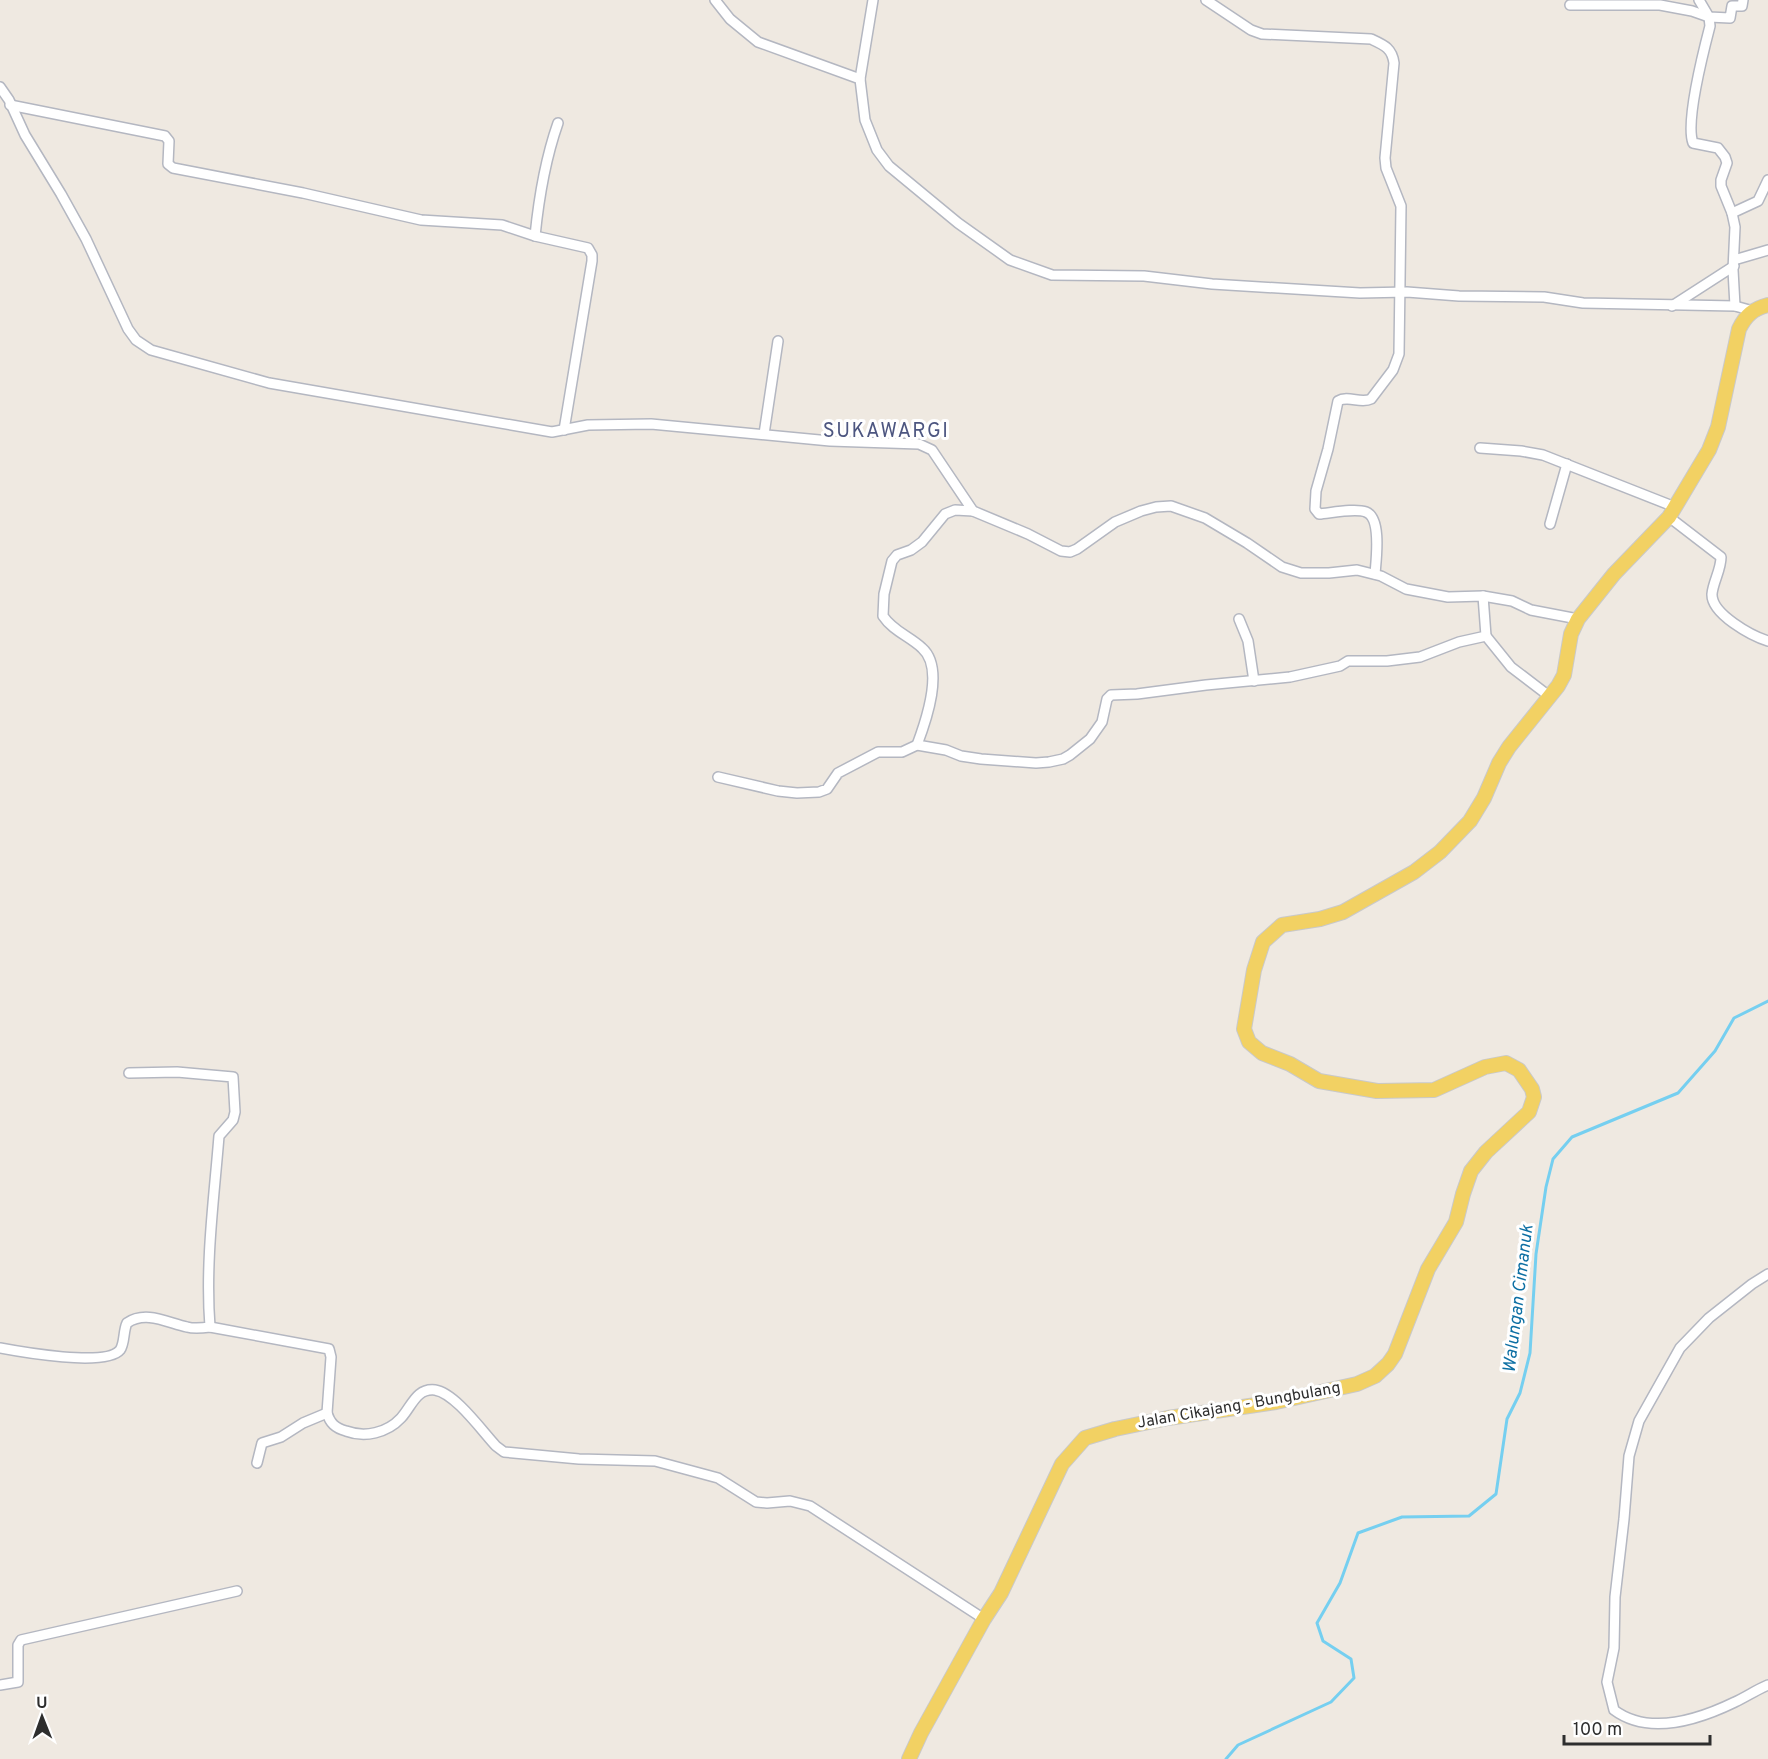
<svg xmlns="http://www.w3.org/2000/svg" width="1768" height="1759" viewBox="0 0 1768 1759" font-family="Overpass,sans-serif">
<style>
.lines{fill:none;stroke-linecap:round;stroke-linejoin:round}
.stream{stroke:#75cff0;stroke-width:3}
.street-casing{stroke:#b4b7c1;stroke-width:12}
.primary-casing{stroke:#c9c9c9;stroke-width:16}
.street{stroke:#fff;stroke-width:9}
.primary{stroke:#f2d163;stroke-width:14}
.labels{text-anchor:middle;dominant-baseline:central;stroke-width:6;stroke-linejoin:round;paint-order:stroke}
.street-label{font-size:16px;fill:#2e2e2e;stroke:#fff}
.water-label{font-size:18px;font-style:italic;fill:#0d6fa3;stroke:#fff}
.quarter-label{font-size:20px;letter-spacing:1.5px;fill:#4d5680;stroke:#fff}
</style>
<rect width="100%" height="100%" fill="#efe9e1"/>
<g class="lines">
<polyline class="stream" points="1226,1759 1238,1745 1331,1702 1354,1678 1351,1659 1323,1641 1317,1623 1340,1583 1358,1533 1402,1517 1469,1516 1496,1494 1507,1419 1520,1393 1530,1353 1536,1254 1546,1187 1553,1159 1572,1137 1678,1093 1715,1051 1734,1018 1768,1001"/>
<defs>
<g id="street">
<polyline points="715,0 730,19 758,42 860,79 865,120 877,150 889,166 958,223 1010,260 1052,275 1144,276 1212,284 1360,293 1407,292 1459,296 1544,297 1583,303 1735,306 1753,311"/>
<path d="M1206,0L1251,30L1262,34L1371,39C1384,45 1392,48 1394,63L1385,158L1386,168L1401,206L1399,354L1393,370L1371,399C1361,404 1348,395 1338,401L1328,449L1316,491L1315,509L1319,514C1331,513 1355,508 1366,512C1382,518 1376,560 1375,574"/>
<path d="M1699,0L1709,17L1710,26C1704,49 1685,122 1693,143L1718,148L1725,157L1727,163L1721,180V186L1732,213L1735,227L1733,270L1735,306"/>
<polyline points="1570,5 1660,5 1692,11 1709,17 1730,18 1732,6 1742,6 1743,0"/>
<polyline points="860,79 873,0"/>
<polyline points="0,87 9,100 25,135 61,194 86,239 128,329 136,340 151,350 269,383 552,432 588,425 651,424 830,441 919,444 932,450 973,511 1028,534 1061,551 1070,552 1077,549 1115,522 1141,511 1156,507 1171,506 1205,518 1247,543 1282,567 1301,573 1329,573 1357,570 1381,576 1406,589 1448,597 1483,596 1512,601 1531,610 1578,619"/>
<polyline points="10,105 165,136 169,141 168,164 173,168 303,193 421,220 502,225 535,236 588,248 592,255 592,261 564,430"/>
<polyline points="1732,213 1758,201 1768,180"/>
<path d="M535,236C539,196 545,160 558,123"/>
<polyline points="1734,260 1768,250"/>
<polyline points="1672,306 1734,266"/>
<polyline points="764,434 778,341"/>
<polyline points="1480,448 1521,451 1543,455 1675,507"/>
<path d="M1669,517L1721,557C1721,570 1713,582 1712,594C1711,614 1752,636 1768,641"/>
<polyline points="1550,524 1567,464"/>
<polyline points="1239,619 1248,641 1254,681"/>
<polyline points="1486,636 1511,667 1549,696"/>
<path d="M917,745C926,721 945,668 922,648C909,636 893,631 883,616L884,594L892,561L897,555L911,550L922,542L945,514L955,510L973,511"/>
<polyline points="718,777 778,791 797,793 819,792 827,789 838,773 878,752 902,752 917,745 946,750 961,756 981,759 1036,763 1049,762 1063,759 1070,755 1090,739 1102,722 1107,699 1111,695 1137,694 1206,685 1290,677 1340,666 1348,661 1387,661 1420,657 1459,642 1486,636 1483,596"/>
<path d="M1768,1274L1752,1284L1709,1318L1680,1348L1639,1421L1629,1456L1624,1519L1615,1597L1614,1648L1607,1682L1614,1710C1649,1736 1698,1720 1735,1702C1746,1697 1756,1690 1768,1685"/>
<path d="M210,1327L329,1349L331,1357L327,1413C330,1423 335,1428 346,1431C365,1438 387,1433 401,1418C412,1406 416,1388 435,1390C455,1393 482,1431 496,1446L504,1452L579,1459L655,1461L718,1478L756,1502L767,1503L790,1501L810,1506L984,1619"/>
<path d="M0,1348C21,1352 106,1367 120,1350C125,1343 123,1331 127,1323C146,1310 168,1323 187,1327C194,1329 203,1328 210,1327C205,1263 214,1199 219,1136L233,1120L235,1112L233,1077L177,1072L129,1073"/>
<polyline points="257,1463 262,1443 281,1437 303,1423 327,1413"/>
<polyline points="0,1685 18,1682 18,1645 21,1640 237,1591"/>
</g>
<path id="primary" d="M909,1759L921,1733L984,1619L1001,1593L1062,1464L1085,1438L1115,1429L1168,1418L1276,1402L1357,1384L1375,1376L1388,1364L1395,1354L1428,1269L1456,1222L1463,1194L1471,1171L1486,1152L1529,1112L1534,1097L1532,1089L1519,1070L1506,1063L1485,1067L1434,1090L1377,1091L1319,1081L1290,1064L1262,1053L1249,1042L1244,1029L1254,970L1263,942L1282,925L1320,919L1343,912L1414,872L1440,852L1470,821L1484,798L1499,763L1509,747L1558,686L1564,675L1571,634L1578,619L1614,574L1669,517L1709,450L1718,427L1739,329C1746,315 1753,309 1768,305"/>
</defs>
<use href="#street" class="street-casing"/>
<use href="#primary" class="primary-casing"/>
<use href="#street" class="street"/>
<use href="#primary" class="primary"/>
</g>
<g class="labels">
<g class="street-label">
<text transform="translate(1239 1406) rotate(-10)">Jalan Cikajang - Bungbulang</text>
</g>
<g class="water-label">
<text transform="translate(1519 1299) rotate(-83)">Walungan Cimanuk</text>
</g>
<g class="quarter-label">
<text x="886" y="432">SUKAWARGI</text>
</g>
</g>
<g transform="translate(42 1717) rotate(359)" stroke="#ffffff" stroke-width="4.5" paint-order="stroke">
<path d="M0-4.5L10 22L0 15L-10 22Z" fill="#2e2e2e"/>
<text y="-9" font-size="16" font-weight="bold" text-anchor="middle" fill="#2e2e2e">U</text>
</g>
<path d="M1564 1735v9h146v-9" fill="none" stroke="#2e2e2e" stroke-width="3"/>
<text x="1573" y="1735" font-size="18" fill="#2e2e2e" stroke="#ffffff" stroke-width="4.5" paint-order="stroke">100 m</text>
</svg>
